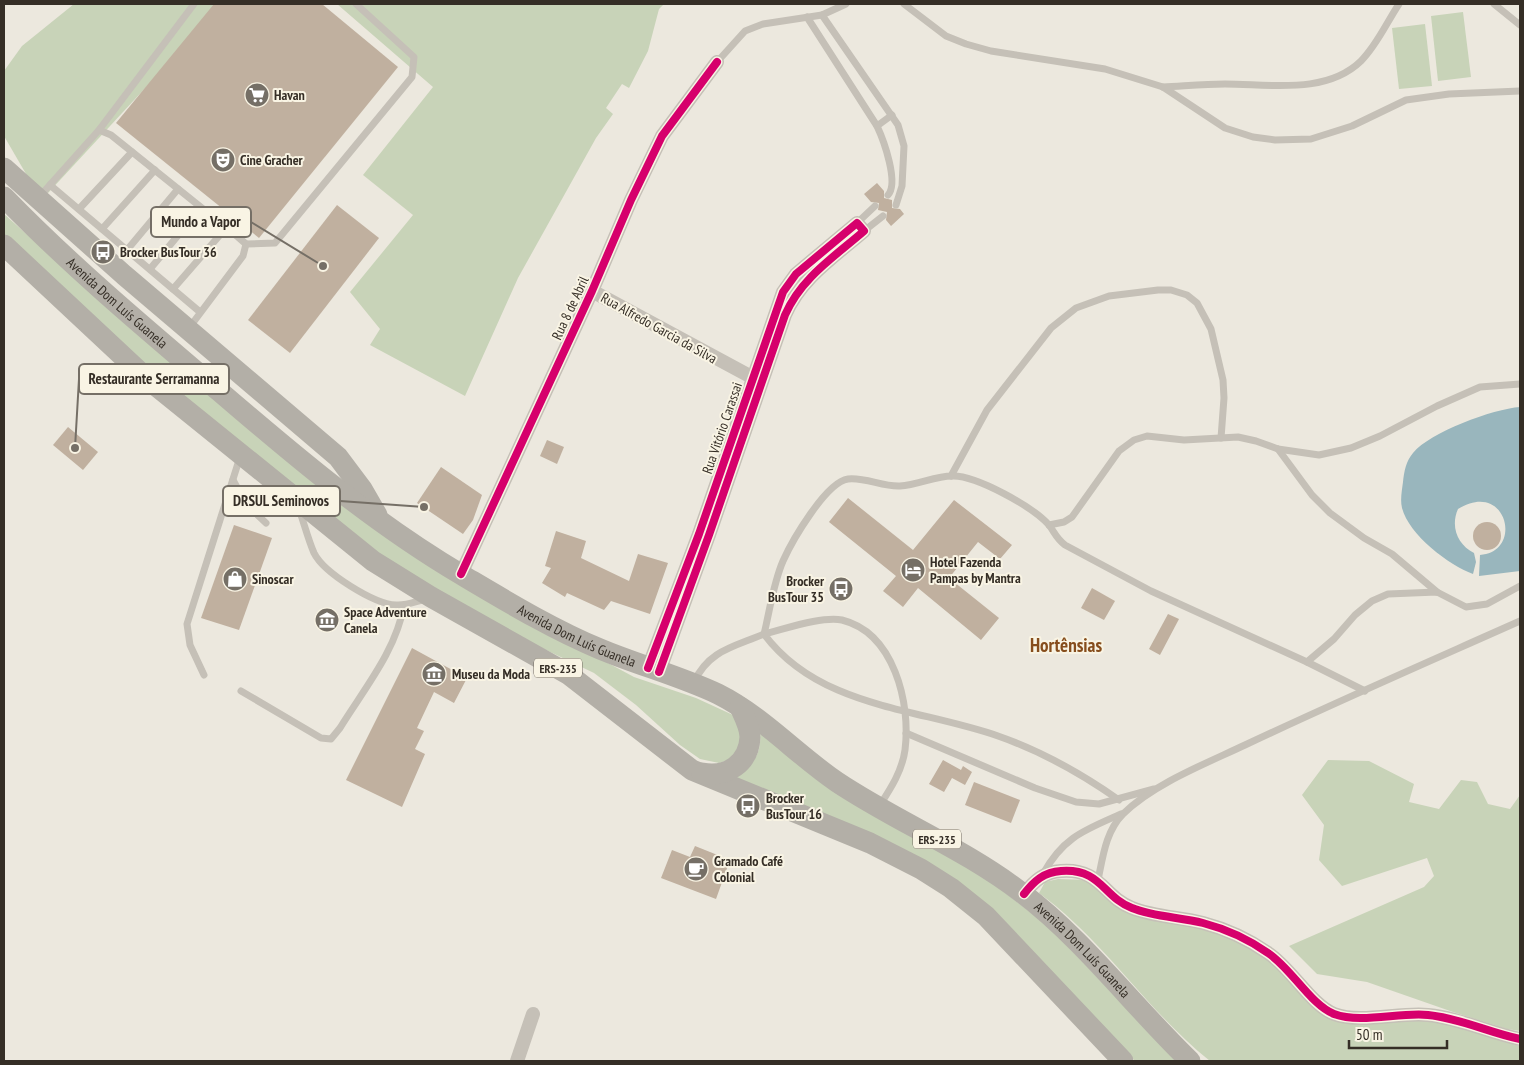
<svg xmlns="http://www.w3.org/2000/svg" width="1524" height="1065" viewBox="0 0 1524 1065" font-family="'PT Sans Narrow',sans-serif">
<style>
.green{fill:#c8d3b8}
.water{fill:#99b6bd}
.building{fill:#c0b09f}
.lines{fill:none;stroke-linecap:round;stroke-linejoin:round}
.lane{stroke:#c5c0b7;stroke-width:7}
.street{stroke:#c5c0b7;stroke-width:14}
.primary{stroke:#b3afa7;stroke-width:21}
.cycleway-casing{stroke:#f9f4e4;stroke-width:11}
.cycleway{stroke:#d6006c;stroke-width:8}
.labels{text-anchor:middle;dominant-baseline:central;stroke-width:4;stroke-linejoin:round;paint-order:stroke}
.shield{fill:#f9f4e4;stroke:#70695f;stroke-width:1}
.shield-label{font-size:12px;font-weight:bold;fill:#352e26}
.poi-label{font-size:14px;font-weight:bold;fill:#352e26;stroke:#f9f4e4;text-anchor:start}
.street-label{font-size:14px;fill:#352e26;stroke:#f9f4e4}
.district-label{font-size:19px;font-weight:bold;fill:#864d1c;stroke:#f9f4e4}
.leader{fill:none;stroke:#756f66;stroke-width:2}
.callout-dot{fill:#756f66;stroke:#f9f4e4;stroke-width:2}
.callout{fill:#f9f4e4;stroke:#756f66;stroke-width:2}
.callout-label{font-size:15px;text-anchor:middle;font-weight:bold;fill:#352e26}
</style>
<rect width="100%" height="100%" fill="#ece8de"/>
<g class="green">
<polygon points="74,4 223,4 48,193 29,179 4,136 4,71 22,46"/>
<polygon points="337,4 664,4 659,9 648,51 629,88 622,84 606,108 613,114 596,138 518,278 465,396 370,345 380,329 350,292 413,215 363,175 433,87"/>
<polygon points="1463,12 1471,77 1438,81 1431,16"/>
<polygon points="1425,24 1432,86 1399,89 1392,28"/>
<polygon points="4,214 122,319 504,607 634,677 696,698 733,715 742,730 740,747 728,760 719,763 700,759 680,745 636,705 594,673 502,629 385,558 152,371 4,234"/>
<path d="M760,728L981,874L1048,926L1178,1061H1135L999,915L732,778C755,764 762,755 760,728Z"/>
<polygon points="1328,760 1369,761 1414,784 1409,802 1439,809 1461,780 1477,782 1488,804 1510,809 1520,795 1520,1031 1507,1029 1453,1012 1367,982 1317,974 1289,946 1424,887 1434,876 1427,858 1342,886 1319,860 1324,825 1302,795"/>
<path d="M1058,879L1088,880L1119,907L1197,926L1237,938L1264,954L1315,1008L1430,1019L1520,1046V1061H1210C1147,1011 1104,940 1039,893L1045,882Z"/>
</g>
<path class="water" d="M1520,407V571L1479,576L1480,555C1524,552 1507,479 1458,509C1450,527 1458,545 1474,553L1476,562L1473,574C1449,565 1409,535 1402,508C1400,500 1402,490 1403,482C1404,472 1406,461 1413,453C1430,432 1493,409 1520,407Z"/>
<g class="building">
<polygon points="214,4 322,4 398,67 259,238 116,123"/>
<polygon points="877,183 884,191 884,198 892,200 892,208 900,209 904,214 891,226 886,220 887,212 878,210 879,203 871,202 864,194"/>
<polygon points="337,205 379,238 290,353 248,320"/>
<polygon points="68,427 98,452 83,470 53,445"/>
<polygon points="547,440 564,447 557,464 540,456"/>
<polygon points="441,467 482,495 473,520 463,534 417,503"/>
<polygon points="848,498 913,550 954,500 1012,545 1000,559 978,542 949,578 999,618 981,640 918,588 903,607 883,591 896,576 829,522"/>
<circle cx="1487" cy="536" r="14"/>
<polygon points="234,525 272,538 239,630 201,618"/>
<polygon points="556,531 586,541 581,558 629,581 638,554 668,563 650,614 611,601 604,610 567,593 565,597 542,583 551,568 545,566"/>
<polygon points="1092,588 1115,601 1104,620 1081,608"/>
<polygon points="1168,614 1179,619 1160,655 1149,649"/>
<polygon points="412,648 467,678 454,703 434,692 417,728 424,731 415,749 425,754 402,807 346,780"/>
<polygon points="943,760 961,770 963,766 972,772 965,785 952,778 944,792 929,784"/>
<polygon points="974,782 1020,800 1011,823 965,805"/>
<polygon points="695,846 730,860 716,899 661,878 672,850 690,857"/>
</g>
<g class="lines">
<g class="lane">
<polyline points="904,4 946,36 966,44 991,51 1105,69 1163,87 1225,128 1253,137 1275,140 1311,139 1352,126 1406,100 1449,94 1520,91"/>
<polyline points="1494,4 1520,25"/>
<polyline points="822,15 898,125 904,146 902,186 896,205"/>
<path d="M807,17L877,126C884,141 899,183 888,195"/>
<polyline points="717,62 745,31 763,24 822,15 846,4"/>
<path d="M1163,87C1184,86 1204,84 1225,84C1269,84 1326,95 1361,61C1377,45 1387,22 1399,4"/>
<polyline points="877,126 892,115"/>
<polyline points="99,130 194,4"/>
<polyline points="50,185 200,312"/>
<polyline points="40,196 99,130 111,135 238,237 246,244 243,256 189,328"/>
<polyline points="79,209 132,152"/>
<polyline points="857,223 875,206"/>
<polyline points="102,229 155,170"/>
<polyline points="864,231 883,216"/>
<polyline points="246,244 275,243 412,77 414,57 356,4"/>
<polyline points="127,250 178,189"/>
<polyline points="150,269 201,208"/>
<polyline points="173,289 226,228"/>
<polyline points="1278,449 1312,495 1330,513 1364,538 1392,554 1437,592"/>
<polyline points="951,476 987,410 1051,328 1076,308 1109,296 1158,290 1171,290 1187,295 1197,303 1211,329 1223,380 1224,398 1221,438"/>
<polyline points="233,480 246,504 266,523"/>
<path d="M299,509C304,523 308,539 314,553C324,573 374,604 396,605C407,606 416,601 426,599"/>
<polyline points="1049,525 1064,522 1072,517 1119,451 1134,440 1147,436 1184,440 1238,437 1256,441 1278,449 1319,455 1351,448 1380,436 1437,406 1480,387 1520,384"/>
<polyline points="1307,662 1334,639 1355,615 1372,601 1388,594 1437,592 1466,607 1487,604 1520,586"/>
<polyline points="204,675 190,645 187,624 240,457"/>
<path d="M694,682C709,650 734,647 764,634C770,610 773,584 783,561C792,541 826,482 848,479C865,477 883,487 900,486C918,485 935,476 952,476C976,475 1033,507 1049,525C1055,533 1056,538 1065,545L1151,591L1307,662L1365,691"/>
<path d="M241,691L321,738L331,739L340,728C364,689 396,651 404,605"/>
<polyline points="906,733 1035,788 1076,802 1099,804 1154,789"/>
<path d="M880,805C891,788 902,771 905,750C911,703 894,633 842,620C822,616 785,629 764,634C819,708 918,708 998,736C1041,751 1082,774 1119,800"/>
<path d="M1043,874C1063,837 1085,830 1121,814"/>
<path d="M1098,880C1103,856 1106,831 1123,814C1153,784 1207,763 1245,745C1336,702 1428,662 1520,621"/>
</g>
<g class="street">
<polyline points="592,291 761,382"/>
<polyline points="461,574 592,291 631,200 662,136 717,62"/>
<path d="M648,668L699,534L783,292L796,274L857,223L864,231C834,257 801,278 785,315L709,535L659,672"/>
<path d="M1024,894C1034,881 1044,872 1061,871C1101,868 1103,897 1132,908C1154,917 1180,917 1203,923C1226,929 1248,939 1268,953C1291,968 1311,1005 1334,1014C1361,1024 1399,1012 1428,1015C1460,1018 1490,1033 1520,1039"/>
<polyline points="517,1061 533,1014"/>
</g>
<g class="primary">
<polyline points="4,168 124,275 338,457 362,489 377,515"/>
<path id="s1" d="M4,197C71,266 146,329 219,391C297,458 374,523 462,575C506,601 552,629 600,649C638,665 680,676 718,694C762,716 796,754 837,782C897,822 965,849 1022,893C1082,938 1135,1008 1190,1061"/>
<polyline points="4,245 144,376 373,561 431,597 568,674 692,770 870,843 921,869 951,888 986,916 1123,1061"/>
<path d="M702,773C727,778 749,763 750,737C750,727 744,716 740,707"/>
</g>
<defs>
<g id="cycleway">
<polyline points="461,574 592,291 631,200 662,136 717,62"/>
<path d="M648,668L699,534L783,292L796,274L857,223L864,231C834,257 801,278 785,315L709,535L659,672"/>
<path d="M1024,894C1034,881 1044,872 1061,871C1101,868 1103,897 1132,908C1154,917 1180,917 1203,923C1226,929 1248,939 1268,953C1291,968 1311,1005 1334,1014C1361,1024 1399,1012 1428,1015C1460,1018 1490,1033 1520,1039"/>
</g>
</defs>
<use href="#cycleway" class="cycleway-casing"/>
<use href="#cycleway" class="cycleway"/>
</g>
<defs>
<symbol id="supermarket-disc" viewBox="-11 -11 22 22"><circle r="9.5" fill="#756f66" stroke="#f9f4e4"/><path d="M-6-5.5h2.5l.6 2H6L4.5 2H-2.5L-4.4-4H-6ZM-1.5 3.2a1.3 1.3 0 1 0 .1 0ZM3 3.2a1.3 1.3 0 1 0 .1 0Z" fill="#fff"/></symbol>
<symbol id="theatre-disc" viewBox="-11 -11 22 22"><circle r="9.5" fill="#756f66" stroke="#f9f4e4"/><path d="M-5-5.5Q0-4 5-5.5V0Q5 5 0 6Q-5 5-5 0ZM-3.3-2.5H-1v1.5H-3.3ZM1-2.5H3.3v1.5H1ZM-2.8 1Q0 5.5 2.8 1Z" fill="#fff"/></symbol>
<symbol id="bus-disc" viewBox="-11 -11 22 22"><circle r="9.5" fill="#756f66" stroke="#f9f4e4"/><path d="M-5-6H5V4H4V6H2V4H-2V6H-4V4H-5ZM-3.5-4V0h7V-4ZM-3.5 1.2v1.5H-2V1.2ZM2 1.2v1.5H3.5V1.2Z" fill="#fff"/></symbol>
<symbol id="hotel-disc" viewBox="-11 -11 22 22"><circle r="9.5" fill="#756f66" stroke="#f9f4e4"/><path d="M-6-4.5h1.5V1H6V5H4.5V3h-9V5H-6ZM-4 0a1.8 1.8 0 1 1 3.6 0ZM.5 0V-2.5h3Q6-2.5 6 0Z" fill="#fff"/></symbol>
<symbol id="shop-disc" viewBox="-11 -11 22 22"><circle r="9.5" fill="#756f66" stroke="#f9f4e4"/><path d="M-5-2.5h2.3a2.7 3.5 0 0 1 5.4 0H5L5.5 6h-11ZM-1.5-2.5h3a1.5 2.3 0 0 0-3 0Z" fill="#fff"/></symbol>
<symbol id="museum-disc" viewBox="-11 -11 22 22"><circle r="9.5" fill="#756f66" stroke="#f9f4e4"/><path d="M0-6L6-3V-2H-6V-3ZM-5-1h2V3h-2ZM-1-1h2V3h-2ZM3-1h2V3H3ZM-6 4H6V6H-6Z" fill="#fff"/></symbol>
<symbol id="cafe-disc" viewBox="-11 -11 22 22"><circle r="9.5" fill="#756f66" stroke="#f9f4e4"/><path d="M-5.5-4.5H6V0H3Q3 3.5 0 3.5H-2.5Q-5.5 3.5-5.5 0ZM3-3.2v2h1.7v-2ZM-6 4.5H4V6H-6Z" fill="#fff"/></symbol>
</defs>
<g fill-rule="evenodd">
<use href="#supermarket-disc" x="243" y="81" width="28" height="28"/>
<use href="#theatre-disc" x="209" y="146" width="28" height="28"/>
<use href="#bus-disc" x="89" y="238" width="28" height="28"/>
<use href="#hotel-disc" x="899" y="556" width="28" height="28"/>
<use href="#shop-disc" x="221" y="565" width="28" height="28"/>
<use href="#bus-disc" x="827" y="575" width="28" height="28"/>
<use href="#museum-disc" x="313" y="606" width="28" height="28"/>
<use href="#museum-disc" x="420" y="660" width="28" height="28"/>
<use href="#bus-disc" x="734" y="792" width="28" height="28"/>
<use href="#cafe-disc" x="682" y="855" width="28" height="28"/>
</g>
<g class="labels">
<g class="shield">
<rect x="534" y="658.5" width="48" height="19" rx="4"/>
<rect x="913" y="829.5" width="48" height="19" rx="4"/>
</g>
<g class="shield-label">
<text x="558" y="668">ERS-235</text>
<text x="937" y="839">ERS-235</text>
</g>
<g class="poi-label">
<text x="274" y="95">Havan</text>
<text x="240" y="160">Cine Gracher</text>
<text x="120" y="252">Brocker BusTour 36</text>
<text x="930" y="562">Hotel Fazenda<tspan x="930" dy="16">Pampas by Mantra</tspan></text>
<text x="252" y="579">Sinoscar</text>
<text x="824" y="581" text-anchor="end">Brocker<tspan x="824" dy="16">BusTour 35</tspan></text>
<text x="344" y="612">Space Adventure<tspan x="344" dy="16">Canela</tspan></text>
<text x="452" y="674">Museu da Moda</text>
<text x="766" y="798">Brocker<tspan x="766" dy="16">BusTour 16</tspan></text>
<text x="714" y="861">Gramado Café<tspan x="714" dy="16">Colonial</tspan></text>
</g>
<g class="street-label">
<text stroke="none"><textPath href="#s1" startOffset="155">Avenida Dom Luís Guanela</textPath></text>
<text transform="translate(570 308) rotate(-65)">Rua 8 de Abril</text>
<text transform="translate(659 328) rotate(29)">Rua Alfredo Garcia da Silva</text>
<text transform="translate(722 428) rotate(-71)">Rua Vitório Carassai</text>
<text stroke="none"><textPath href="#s1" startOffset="725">Avenida Dom Luís Guanela</textPath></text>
<text stroke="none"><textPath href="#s1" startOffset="1325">Avenida Dom Luís Guanela</textPath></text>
</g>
<g class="district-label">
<text x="1066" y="645">Hortênsias</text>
</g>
</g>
<path class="leader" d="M323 266L251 222M75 448L79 379M424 507L340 501"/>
<g class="callout-dot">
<circle cx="323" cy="266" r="5"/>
<circle cx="75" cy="448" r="5"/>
<circle cx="424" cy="507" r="5"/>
</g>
<g class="callout">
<rect x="151" y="207" width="100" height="30" rx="5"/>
<rect x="79" y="364" width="150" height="30" rx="5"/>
<rect x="223" y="486" width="117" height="30" rx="5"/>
</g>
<g class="callout-label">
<text x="201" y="227">Mundo a Vapor</text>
<text x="154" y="384">Restaurante Serramanna</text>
<text x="281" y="506">DRSUL Seminovos</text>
</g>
<rect width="1524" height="1065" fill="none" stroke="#352e26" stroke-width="10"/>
<path d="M1349 1040v8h98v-8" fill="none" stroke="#352e26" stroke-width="2.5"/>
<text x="1356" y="1040" font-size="15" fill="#352e26" stroke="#f9f4e4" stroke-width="4" paint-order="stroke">50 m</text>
</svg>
